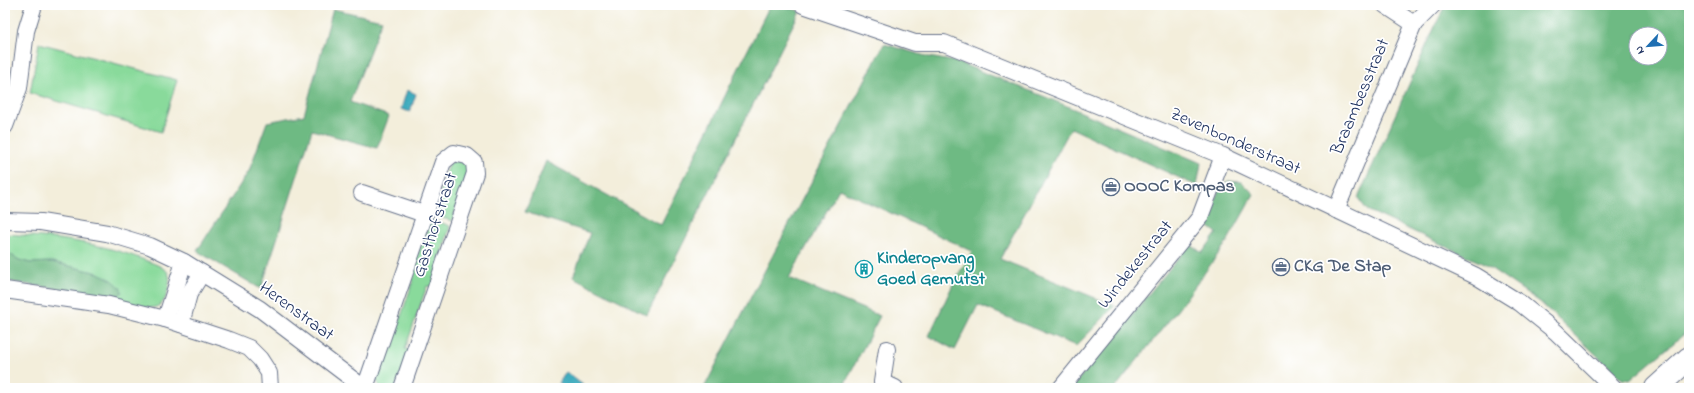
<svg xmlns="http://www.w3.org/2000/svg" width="1694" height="393" viewBox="0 0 1694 393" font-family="'Indie Flower',sans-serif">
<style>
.green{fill:#89da9b;stroke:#52847c}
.forest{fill:#6eba83;stroke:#447470;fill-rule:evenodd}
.water{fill:#3facbe;stroke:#2d6e8e}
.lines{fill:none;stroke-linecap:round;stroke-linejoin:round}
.street-casing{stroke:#67728a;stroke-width:18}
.secondary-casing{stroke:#67728a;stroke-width:24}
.street{stroke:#fff;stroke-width:16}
.secondary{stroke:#fff;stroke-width:22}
.labels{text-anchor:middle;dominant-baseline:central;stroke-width:3.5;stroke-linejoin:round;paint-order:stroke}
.street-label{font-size:18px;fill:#1b2f5e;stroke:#fff}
.service-label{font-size:18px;font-weight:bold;fill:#4e5e75;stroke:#fff;text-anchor:start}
.culture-label{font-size:18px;font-weight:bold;fill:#0d838f;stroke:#fff;text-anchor:start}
</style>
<rect width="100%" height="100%" fill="#fff"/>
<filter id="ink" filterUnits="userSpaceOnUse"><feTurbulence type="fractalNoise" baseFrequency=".025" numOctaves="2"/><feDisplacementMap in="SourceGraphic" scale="8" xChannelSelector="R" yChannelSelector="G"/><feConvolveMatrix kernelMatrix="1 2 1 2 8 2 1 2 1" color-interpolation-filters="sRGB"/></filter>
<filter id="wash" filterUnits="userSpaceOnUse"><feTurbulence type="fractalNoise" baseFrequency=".012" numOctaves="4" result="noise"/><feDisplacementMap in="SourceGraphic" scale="16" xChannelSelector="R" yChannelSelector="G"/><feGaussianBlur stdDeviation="0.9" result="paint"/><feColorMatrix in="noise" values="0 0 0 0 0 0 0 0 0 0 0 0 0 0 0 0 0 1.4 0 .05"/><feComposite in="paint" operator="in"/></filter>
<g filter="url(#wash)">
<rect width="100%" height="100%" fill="#f3eedb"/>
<g class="green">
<polygon points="39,43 177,80 161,132 30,93"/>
<polygon points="462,161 470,169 452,221 433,215 450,162"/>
<polygon points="431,219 450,226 432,287 427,286 405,349 411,351 395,388 381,388 376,380 387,342 392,343 413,281 408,279"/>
<path d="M5,234C52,237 98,242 142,259C149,262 158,264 164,269C170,272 170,279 169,285C164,321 140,305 116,298L122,292L98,273L52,262L30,263L19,260L5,251Z"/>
</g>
<g class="forest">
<polygon points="770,5 779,5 800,11 647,315 573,277 590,233 525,212 546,161 661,225"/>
<path d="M1446,5H1689V330L1630,380L1622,379L1540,302L1486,265L1367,210L1358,198L1437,22ZM1636,34H1660V58H1636Z"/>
<polygon points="333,9 382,20 350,102 389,116 377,148 312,130 261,289 197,251 249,171 267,122 304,115"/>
<path d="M884,44L929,57L957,62L1048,98L1201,163L1197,186L1071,128L1000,259L1115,306L1076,346L978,305L955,350L929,336L954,282L972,251L839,189L789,278L880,316L845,383L855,388H704C763,272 824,159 884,44Z"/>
<polygon points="1228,181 1242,182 1254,194 1227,242 1179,308 1115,388 1071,388 1190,244 1202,253 1217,233 1205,224 1220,187"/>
<polygon points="5,251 19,260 30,263 52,262 98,273 112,280 120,287 122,292 116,298 5,281"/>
</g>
<g class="water">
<polygon points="407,90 416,94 410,112 401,109"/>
<polygon points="566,372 583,385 580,388 565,388 559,383"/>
</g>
</g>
<g filter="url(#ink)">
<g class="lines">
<defs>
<g id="street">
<polyline points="803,5 915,43 944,43 1223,156 1476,276 1520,303 1556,332 1614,388"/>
<polyline points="1385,5 1414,24"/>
<polyline points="5,126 19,88 26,31 34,5"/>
<polyline points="362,193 424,214"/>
<polyline points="1336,210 1414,24 1433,5"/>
<polyline points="5,221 41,222 107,233 150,246 184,262 260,309 364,388"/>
<polyline points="5,290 109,305 165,319 229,340 249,348 260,359 269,373 270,388"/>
<polyline points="165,319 168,312 184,262"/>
<polyline points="181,324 189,294 202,273"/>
<polyline points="887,349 882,382 895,388"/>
<polyline points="365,388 443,162 454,153 467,156 474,162 475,173 402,388"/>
<polyline points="1061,388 1200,217 1223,156"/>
</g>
<polyline id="secondary" points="1656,388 1689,358"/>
</defs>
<use href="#street" class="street-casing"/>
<use href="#secondary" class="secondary-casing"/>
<use href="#street" class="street"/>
<use href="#secondary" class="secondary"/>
</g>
</g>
<defs>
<symbol id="office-ring" viewBox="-11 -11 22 22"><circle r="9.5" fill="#fff" stroke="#5c6f8a" stroke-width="1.5"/><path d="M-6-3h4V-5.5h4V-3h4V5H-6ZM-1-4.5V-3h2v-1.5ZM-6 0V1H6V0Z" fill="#5c6f8a"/></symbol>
<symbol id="building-ring" viewBox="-11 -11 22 22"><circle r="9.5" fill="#fff" stroke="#0f9aa8" stroke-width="1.5"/><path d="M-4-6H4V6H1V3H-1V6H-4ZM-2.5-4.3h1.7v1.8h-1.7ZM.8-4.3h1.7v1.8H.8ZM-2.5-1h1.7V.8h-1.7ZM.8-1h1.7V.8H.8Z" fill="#0f9aa8"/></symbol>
</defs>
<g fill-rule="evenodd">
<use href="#office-ring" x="1101" y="177" width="20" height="20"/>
<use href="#office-ring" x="1271" y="257" width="20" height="20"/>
<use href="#building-ring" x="854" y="259" width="20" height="20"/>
</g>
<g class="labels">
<g class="street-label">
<text transform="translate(1361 97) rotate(-67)">Braambesstraat</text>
<text transform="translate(1235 142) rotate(24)">Zevenbonderstraat</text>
<text transform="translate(436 225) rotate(-72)">Gasthofstraat</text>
<text transform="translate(1136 265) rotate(-51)">Windekestraat</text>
<text transform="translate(296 312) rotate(36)">Herenstraat</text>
</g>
<g class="service-label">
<text x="1124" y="187">OOOC Kompas</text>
<text x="1294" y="267">CKG De Stap</text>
</g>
<g class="culture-label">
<text x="877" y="259">Kinderopvang<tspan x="877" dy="21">Goed Gemutst</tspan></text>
</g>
</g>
<rect width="1694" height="393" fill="none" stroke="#fff" stroke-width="20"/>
<g transform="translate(1648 46) rotate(244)"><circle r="19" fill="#ffffff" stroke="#a4acbf"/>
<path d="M0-3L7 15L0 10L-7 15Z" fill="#1f6fb2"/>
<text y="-6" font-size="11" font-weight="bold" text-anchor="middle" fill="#1b2f5e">N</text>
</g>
</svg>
